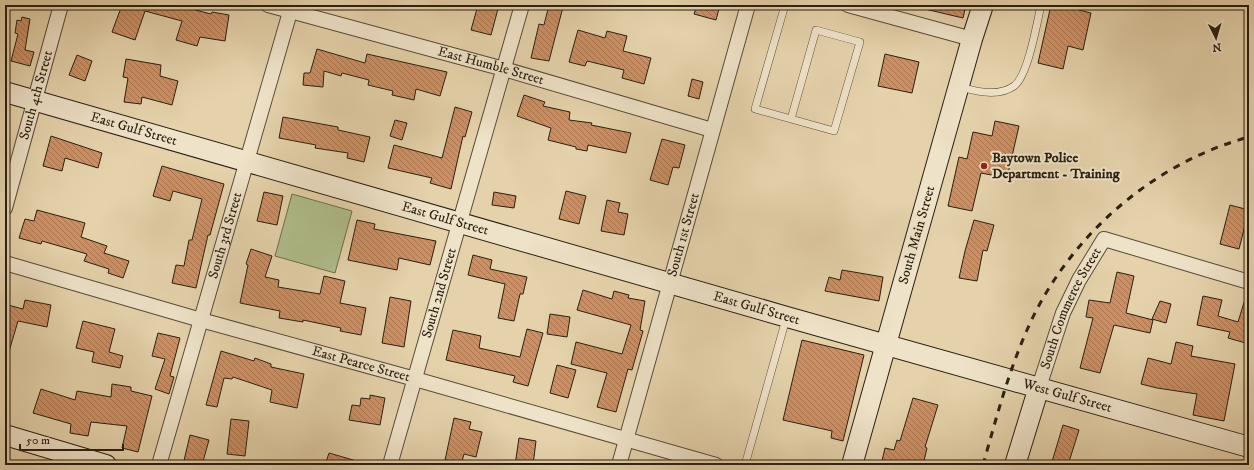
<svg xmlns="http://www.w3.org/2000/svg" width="1254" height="470" viewBox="0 0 1254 470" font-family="'IM FELL DW Pica',serif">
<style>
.green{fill:#b0bd8c;stroke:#6d6e4e}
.building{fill:url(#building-back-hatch);stroke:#2a1f11}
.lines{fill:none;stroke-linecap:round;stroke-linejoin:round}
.lane-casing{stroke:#594c38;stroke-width:8}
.street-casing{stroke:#594c38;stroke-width:16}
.secondary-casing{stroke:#2a1f11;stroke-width:22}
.lane{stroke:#eee2c8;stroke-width:7}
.street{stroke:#eee2c8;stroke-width:14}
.secondary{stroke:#eee2c8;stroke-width:20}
.rail{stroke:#2a1f11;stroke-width:3;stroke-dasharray:7 7;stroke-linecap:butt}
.poi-dot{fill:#8f2418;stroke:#eee2c8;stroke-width:1.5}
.labels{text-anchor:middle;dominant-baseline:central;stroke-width:4;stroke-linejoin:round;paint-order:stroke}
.street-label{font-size:14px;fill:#2a1f11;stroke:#eee2c8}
.poi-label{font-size:14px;font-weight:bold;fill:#2a1f11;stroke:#eee2c8;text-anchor:start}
</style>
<defs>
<pattern id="building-back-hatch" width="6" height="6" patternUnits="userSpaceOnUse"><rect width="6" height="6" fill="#cd9064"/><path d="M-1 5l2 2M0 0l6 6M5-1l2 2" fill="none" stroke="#a77551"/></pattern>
</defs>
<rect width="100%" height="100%" fill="#e5d2ab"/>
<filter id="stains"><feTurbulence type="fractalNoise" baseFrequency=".005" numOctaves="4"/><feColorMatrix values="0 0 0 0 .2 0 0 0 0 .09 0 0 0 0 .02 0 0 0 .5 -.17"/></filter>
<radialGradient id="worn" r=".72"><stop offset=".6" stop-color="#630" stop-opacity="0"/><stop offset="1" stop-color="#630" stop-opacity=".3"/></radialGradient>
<polygon class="green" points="292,194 352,211 335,273 275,256"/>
<g class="building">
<polygon points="122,5 176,5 211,14 212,12 229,15 225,41 200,37 197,46 176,40 182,21 145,11 135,40 112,32"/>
<polygon points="478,5 499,5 491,35 471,30"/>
<polygon points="549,5 563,7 549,61 531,58 539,24 544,25"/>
<polygon points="697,5 720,5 716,20 694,14"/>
<polygon points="925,5 966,5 963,18 925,9"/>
<polygon points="1051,5 1080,5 1079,10 1091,13 1083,50 1068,46 1063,69 1038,63"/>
<polygon points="22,17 30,19 25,50 34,52 30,66 11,61 18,34 15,33 17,20 21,21"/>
<polygon points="578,30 605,38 607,31 627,36 623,51 651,58 644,84 622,78 624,70 587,61 585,66 569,62"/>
<polygon points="317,49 365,63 367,54 447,72 440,96 416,89 414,100 392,95 393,91 368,85 369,80 342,73 341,76 324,71 323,87 303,85 304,73 310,73"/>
<polygon points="885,54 919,62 912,93 878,86"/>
<polygon points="77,55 92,61 85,81 69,75"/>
<polygon points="126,59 161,65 160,76 178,81 172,105 142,97 141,104 124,102 128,78 123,77"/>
<polygon points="692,79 703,82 699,99 688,96"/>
<polygon points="524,95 545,102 543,106 570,112 569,120 592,123 591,125 631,133 626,153 588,145 587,151 576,149 576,147 548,140 551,128 517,116"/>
<polygon points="455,107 472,112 465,137 463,136 451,189 430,183 432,178 388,168 394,145 442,158"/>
<polygon points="283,117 338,127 338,130 370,137 364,162 347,158 348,153 315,148 316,145 279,138"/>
<polygon points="395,120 407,123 402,140 390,136"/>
<polygon points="995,121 1019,126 1007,178 981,173 972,211 948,206 959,157 967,159 973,132 992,136"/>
<polygon points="51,136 102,153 98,168 65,158 62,171 43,166"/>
<polygon points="662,139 685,145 679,168 673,167 668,185 650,180"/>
<polygon points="162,166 224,184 210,235 208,235 196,288 172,283 176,265 184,266 189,240 192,240 202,199 173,191 170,201 153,196"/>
<polygon points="566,191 586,196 579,224 559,219"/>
<polygon points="264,192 283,196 277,225 257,221"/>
<polygon points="494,192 516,196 514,208 492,205"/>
<polygon points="607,200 620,203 618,212 628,214 624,235 601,231"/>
<polygon points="1230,205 1249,210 1239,249 1220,244"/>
<polygon points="37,210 85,223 81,237 107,246 104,253 129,261 123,278 108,273 109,269 84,261 87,254 42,241 41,244 19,238 25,219 34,221"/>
<polygon points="357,220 375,224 374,229 436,241 430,265 399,258 397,270 348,260"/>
<polygon points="974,220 994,225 987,251 983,250 977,281 959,278 965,251"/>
<polygon points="251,249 272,256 265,277 279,280 278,287 320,294 324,276 345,281 340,303 366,308 361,335 340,331 341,328 303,320 303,322 279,318 280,311 240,303 248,265 246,264"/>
<polygon points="473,255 492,260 490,269 527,277 523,294 520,294 514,321 498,318 505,284 468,275"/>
<polygon points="842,270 883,277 879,301 825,291 829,277 840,280"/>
<polygon points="1117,272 1134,276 1126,313 1153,320 1150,333 1114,325 1100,373 1080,368 1093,318 1086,317 1089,300 1110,303"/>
<polygon points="583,290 612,299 614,291 629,295 628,298 645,301 640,330 643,331 632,370 628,369 616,412 597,407 607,373 571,364 576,342 622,354 631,325 577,310"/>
<polygon points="1203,296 1222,300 1218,316 1238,322 1246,296 1249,296 1249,344 1228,338 1230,332 1197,325"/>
<polygon points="390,297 411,301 404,347 382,343"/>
<polygon points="25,300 51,305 47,327 18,321 8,355 5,354 5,314 8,305 23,309"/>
<polygon points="1160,301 1171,304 1166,323 1152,319"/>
<polygon points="550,314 570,317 567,337 547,334"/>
<polygon points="83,321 115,329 109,352 123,356 120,368 92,362 94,352 76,348"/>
<polygon points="527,329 543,333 528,386 513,382 515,376 446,360 453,330 481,336 479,348 520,357"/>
<polygon points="158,333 180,338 170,376 174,377 169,394 155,389 165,359 152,356"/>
<polygon points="802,340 864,355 843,441 831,438 832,431 783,420"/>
<polygon points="1176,342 1193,346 1191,356 1235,364 1224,421 1193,415 1197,394 1157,388 1141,384 1148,358 1171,364"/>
<polygon points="221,351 254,361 255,358 271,364 271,367 304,374 297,408 270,402 272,390 233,377 232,379 224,378 217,407 206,405"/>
<polygon points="557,365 576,370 568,398 550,393"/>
<polygon points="112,384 131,387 131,391 152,396 138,452 122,448 127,426 91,422 88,436 70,433 71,424 33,413 41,389 75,400 77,391 111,397"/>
<polygon points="370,395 385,398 380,425 349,420 352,405 360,406 361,398 370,399"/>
<polygon points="913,398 938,405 925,447 927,448 923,465 881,465 885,448 894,450 897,440 900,441"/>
<polygon points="454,418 471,422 469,429 482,432 476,457 464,454 461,465 444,465"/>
<polygon points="231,419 249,421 245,456 227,454"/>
<polygon points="1063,425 1079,430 1068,465 1051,465"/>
<polygon points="190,435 209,440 202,465 183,465"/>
<polygon points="519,438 536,441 533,465 515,465"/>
<polygon points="329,453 360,462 360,465 325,465"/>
</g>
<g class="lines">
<defs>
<g id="lane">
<polyline points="785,5 755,109 834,131 860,42 816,30 791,119"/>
<path d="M961,87C977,92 999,97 1014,86C1028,76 1037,23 1041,5"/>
<polyline points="745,465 786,319"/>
</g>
<g id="street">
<path id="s1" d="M268,5L504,69L712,130"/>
<polyline points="848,5 972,39"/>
<path id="s2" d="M5,208L61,5"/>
<path id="s3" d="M5,263L201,320L415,379L716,465"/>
<path id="s4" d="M1039,387L1063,313L1079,280L1104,239L1249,282"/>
<path id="s5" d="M159,465L292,5"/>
<path id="s6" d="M390,465L522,5"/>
<path id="s7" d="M619,465L748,5"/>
</g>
<g id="secondary">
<path id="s8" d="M5,92L787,317L1249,447"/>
<polyline points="5,435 106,465"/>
<path id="s9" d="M852,465L972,39L983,5"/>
<polyline points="1015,465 1039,387"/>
</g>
</defs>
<use href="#lane" class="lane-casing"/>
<use href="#street" class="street-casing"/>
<use href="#secondary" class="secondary-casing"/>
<use href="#lane" class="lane"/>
<use href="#street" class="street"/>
<use href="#secondary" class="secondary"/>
<path class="rail" d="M983,465C996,419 1008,373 1027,330C1067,238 1152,163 1249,137"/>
</g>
<circle class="poi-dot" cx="984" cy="166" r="4"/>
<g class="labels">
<g class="street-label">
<text stroke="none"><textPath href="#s1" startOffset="231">East Humble Street</textPath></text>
<text stroke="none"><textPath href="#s2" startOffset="117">South 4th Street</textPath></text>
<text stroke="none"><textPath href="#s8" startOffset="134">East Gulf Street</textPath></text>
<text stroke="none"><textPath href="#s8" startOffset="458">East Gulf Street</textPath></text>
<text stroke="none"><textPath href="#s5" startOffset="239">South 3rd Street</textPath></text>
<text stroke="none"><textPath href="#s7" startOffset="239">South 1st Street</textPath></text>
<text stroke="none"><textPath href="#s9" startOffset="239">South Main Street</textPath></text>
<text stroke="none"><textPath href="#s6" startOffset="179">South 2nd Street</textPath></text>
<text stroke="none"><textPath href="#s8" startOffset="782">East Gulf Street</textPath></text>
<text stroke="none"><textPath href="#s4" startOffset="85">South Commerce Street</textPath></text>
<text stroke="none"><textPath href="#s3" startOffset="370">East Pearce Street</textPath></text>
<text stroke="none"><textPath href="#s8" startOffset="1105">West Gulf Street</textPath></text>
</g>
<g class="poi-label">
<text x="992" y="158">Baytown Police<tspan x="992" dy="16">Department - Training</tspan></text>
</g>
</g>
<rect width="1254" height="470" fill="none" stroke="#e5d2ab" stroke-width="20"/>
<rect x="6" y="6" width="1242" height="458" fill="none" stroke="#2a1f11" stroke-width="2"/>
<rect x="10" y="10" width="1234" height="450" fill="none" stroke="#2a1f11"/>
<g transform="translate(1216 38) rotate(175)" stroke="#eee2c8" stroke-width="3" paint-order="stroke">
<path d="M0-3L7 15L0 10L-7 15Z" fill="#2a1f11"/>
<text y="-6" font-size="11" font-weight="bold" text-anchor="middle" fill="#2a1f11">N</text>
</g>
<path d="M20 444v6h103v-6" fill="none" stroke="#2a1f11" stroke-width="2"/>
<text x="26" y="444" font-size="12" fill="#2a1f11" stroke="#eee2c8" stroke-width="3" paint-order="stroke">50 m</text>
<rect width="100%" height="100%" filter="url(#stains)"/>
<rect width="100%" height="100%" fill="url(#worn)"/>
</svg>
